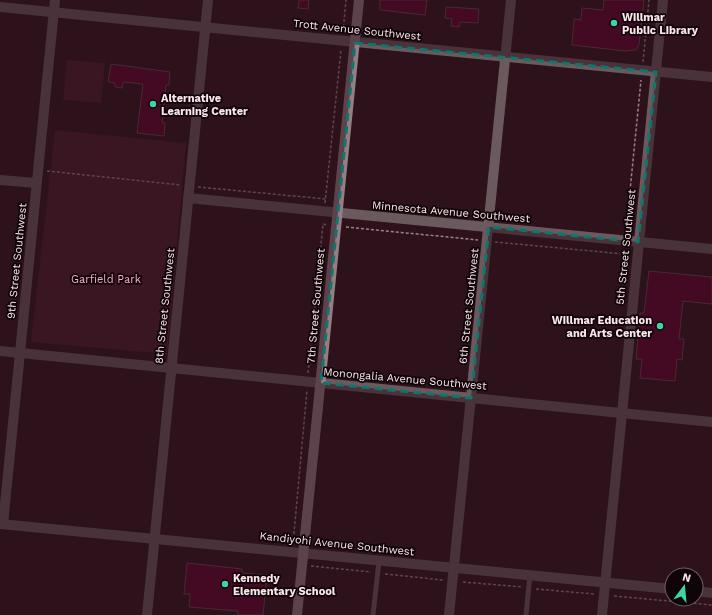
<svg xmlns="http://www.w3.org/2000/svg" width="712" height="615" viewBox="0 0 712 615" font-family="'Work Sans',sans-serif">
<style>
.green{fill:#49192a}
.building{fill:#5f012d;stroke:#684750}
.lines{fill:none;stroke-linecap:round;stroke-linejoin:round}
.path{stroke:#9b8289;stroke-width:1.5;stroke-dasharray:3 2;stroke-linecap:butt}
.service{stroke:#6a5a5e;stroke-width:5}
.minor{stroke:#6a5a5e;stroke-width:10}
.tertiary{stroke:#6a5a5e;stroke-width:10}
.secondary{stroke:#967d83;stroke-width:10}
.marked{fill:none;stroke:#0f766e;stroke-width:3;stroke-dasharray:8 5;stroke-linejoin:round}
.poi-dot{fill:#3ed4a3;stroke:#0f0407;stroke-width:1.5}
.labels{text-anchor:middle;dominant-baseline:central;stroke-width:3.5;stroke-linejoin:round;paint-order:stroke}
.poi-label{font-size:11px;font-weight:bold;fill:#fbe6eb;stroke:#0f0407;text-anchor:start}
.street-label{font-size:11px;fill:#fbe6eb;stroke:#0f0407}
.park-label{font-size:11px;fill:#faaec3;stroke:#0f0407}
</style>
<rect width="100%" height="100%" fill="#2e121b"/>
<g class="green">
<polygon points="67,60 105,63 101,103 63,100"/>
<polygon points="55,130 186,143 167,354 31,342"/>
</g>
<g class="building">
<polygon points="299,0 309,0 308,9 298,8"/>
<polygon points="380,0 427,0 425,15 380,10"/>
<polygon points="604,0 644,0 639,44 636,50 625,51 572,45 574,19 581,20 582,8 603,10"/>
<polygon points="446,7 479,9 478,23 460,22 459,27 451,26 452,19 445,18"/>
<polygon points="111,64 170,72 169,85 166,85 162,123 165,123 164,136 137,133 143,84 123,82 122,88 115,87 115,83 108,82"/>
<polygon points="649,271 712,277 712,304 683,301 679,339 684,339 682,360 677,359 675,381 640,378 642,359 636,359 640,313 644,313"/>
<polygon points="187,563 242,569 242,573 267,575 263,615 238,615 238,611 189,607 190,594 184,594"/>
</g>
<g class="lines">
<g class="path">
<polyline points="343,32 346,0"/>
<polyline points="643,62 649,0"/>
<polyline points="47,171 181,185"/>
<polyline points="198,187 326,199"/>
<polyline points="325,203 341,50"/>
<polyline points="346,227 478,240"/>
<polyline points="626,231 641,80"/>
<polyline points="495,242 624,254 624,251"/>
<polyline points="308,373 323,224 327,225"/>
<polyline points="293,544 307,390"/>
<polyline points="311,566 371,572"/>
<polyline points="385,574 443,580"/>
<polyline points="463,582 523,587"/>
<polyline points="536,589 594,594"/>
<polyline points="614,596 712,605"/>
</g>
<g class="service">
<polyline points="373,615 379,561"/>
<polyline points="526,615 530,575"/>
</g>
<g class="minor">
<polyline points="0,180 36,183"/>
<polyline points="188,198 712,249"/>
<polyline points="0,351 712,422"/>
<polyline points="3,524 55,0"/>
<polyline points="147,615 208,0"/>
<polyline points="449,615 511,0"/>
</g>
<g class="tertiary">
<polyline points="0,7 712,77"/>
<polyline points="0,524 672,589"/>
<polyline points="696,591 712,593"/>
<polyline points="602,615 663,0"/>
</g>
<polyline class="secondary" points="297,615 359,0"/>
</g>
<path d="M0 0H712V615H0ZM355,43L656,72L638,242L489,227L471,398L321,383Z" fill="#2e121b" fill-opacity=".55" fill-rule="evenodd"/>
<path class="marked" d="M355,43L656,72L638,242L489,227L471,398L321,383Z"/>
<g class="poi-dot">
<circle cx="614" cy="23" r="4"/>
<circle cx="153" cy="104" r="4"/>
<circle cx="660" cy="326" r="4"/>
<circle cx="225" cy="584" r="4"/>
</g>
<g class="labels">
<g class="poi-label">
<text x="622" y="17">Willmar<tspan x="622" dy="13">Public Library</tspan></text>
<text x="161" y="98">Alternative<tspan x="161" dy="13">Learning Center</tspan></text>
<text x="652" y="320" text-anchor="end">Willmar Education<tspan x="652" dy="13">and Arts Center</tspan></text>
<text x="233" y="578">Kennedy<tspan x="233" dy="13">Elementary School</tspan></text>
</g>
<g class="street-label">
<text transform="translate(357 30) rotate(6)">Trott Avenue Southwest</text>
<text transform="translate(451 212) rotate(5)">Minnesota Avenue Southwest</text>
<text transform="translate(626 247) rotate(-84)">5th Street Southwest</text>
<text transform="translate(17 261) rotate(-84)">9th Street Southwest</text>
<text transform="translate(165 306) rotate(-84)">8th Street Southwest</text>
<text transform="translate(316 306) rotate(-85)">7th Street Southwest</text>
<text transform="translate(469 306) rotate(-84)">6th Street Southwest</text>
<text transform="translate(405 379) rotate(5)">Monongalia Avenue Southwest</text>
<text transform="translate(337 544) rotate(6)">Kandiyohi Avenue Southwest</text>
</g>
<g class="park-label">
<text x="106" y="279">Garfield Park</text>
</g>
</g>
<g transform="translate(684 587) rotate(16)"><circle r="19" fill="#0f0407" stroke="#6d5e62"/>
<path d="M0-3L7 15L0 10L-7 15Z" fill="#3ed4a3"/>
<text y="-6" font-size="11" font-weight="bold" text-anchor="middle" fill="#fbe6eb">N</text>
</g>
</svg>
